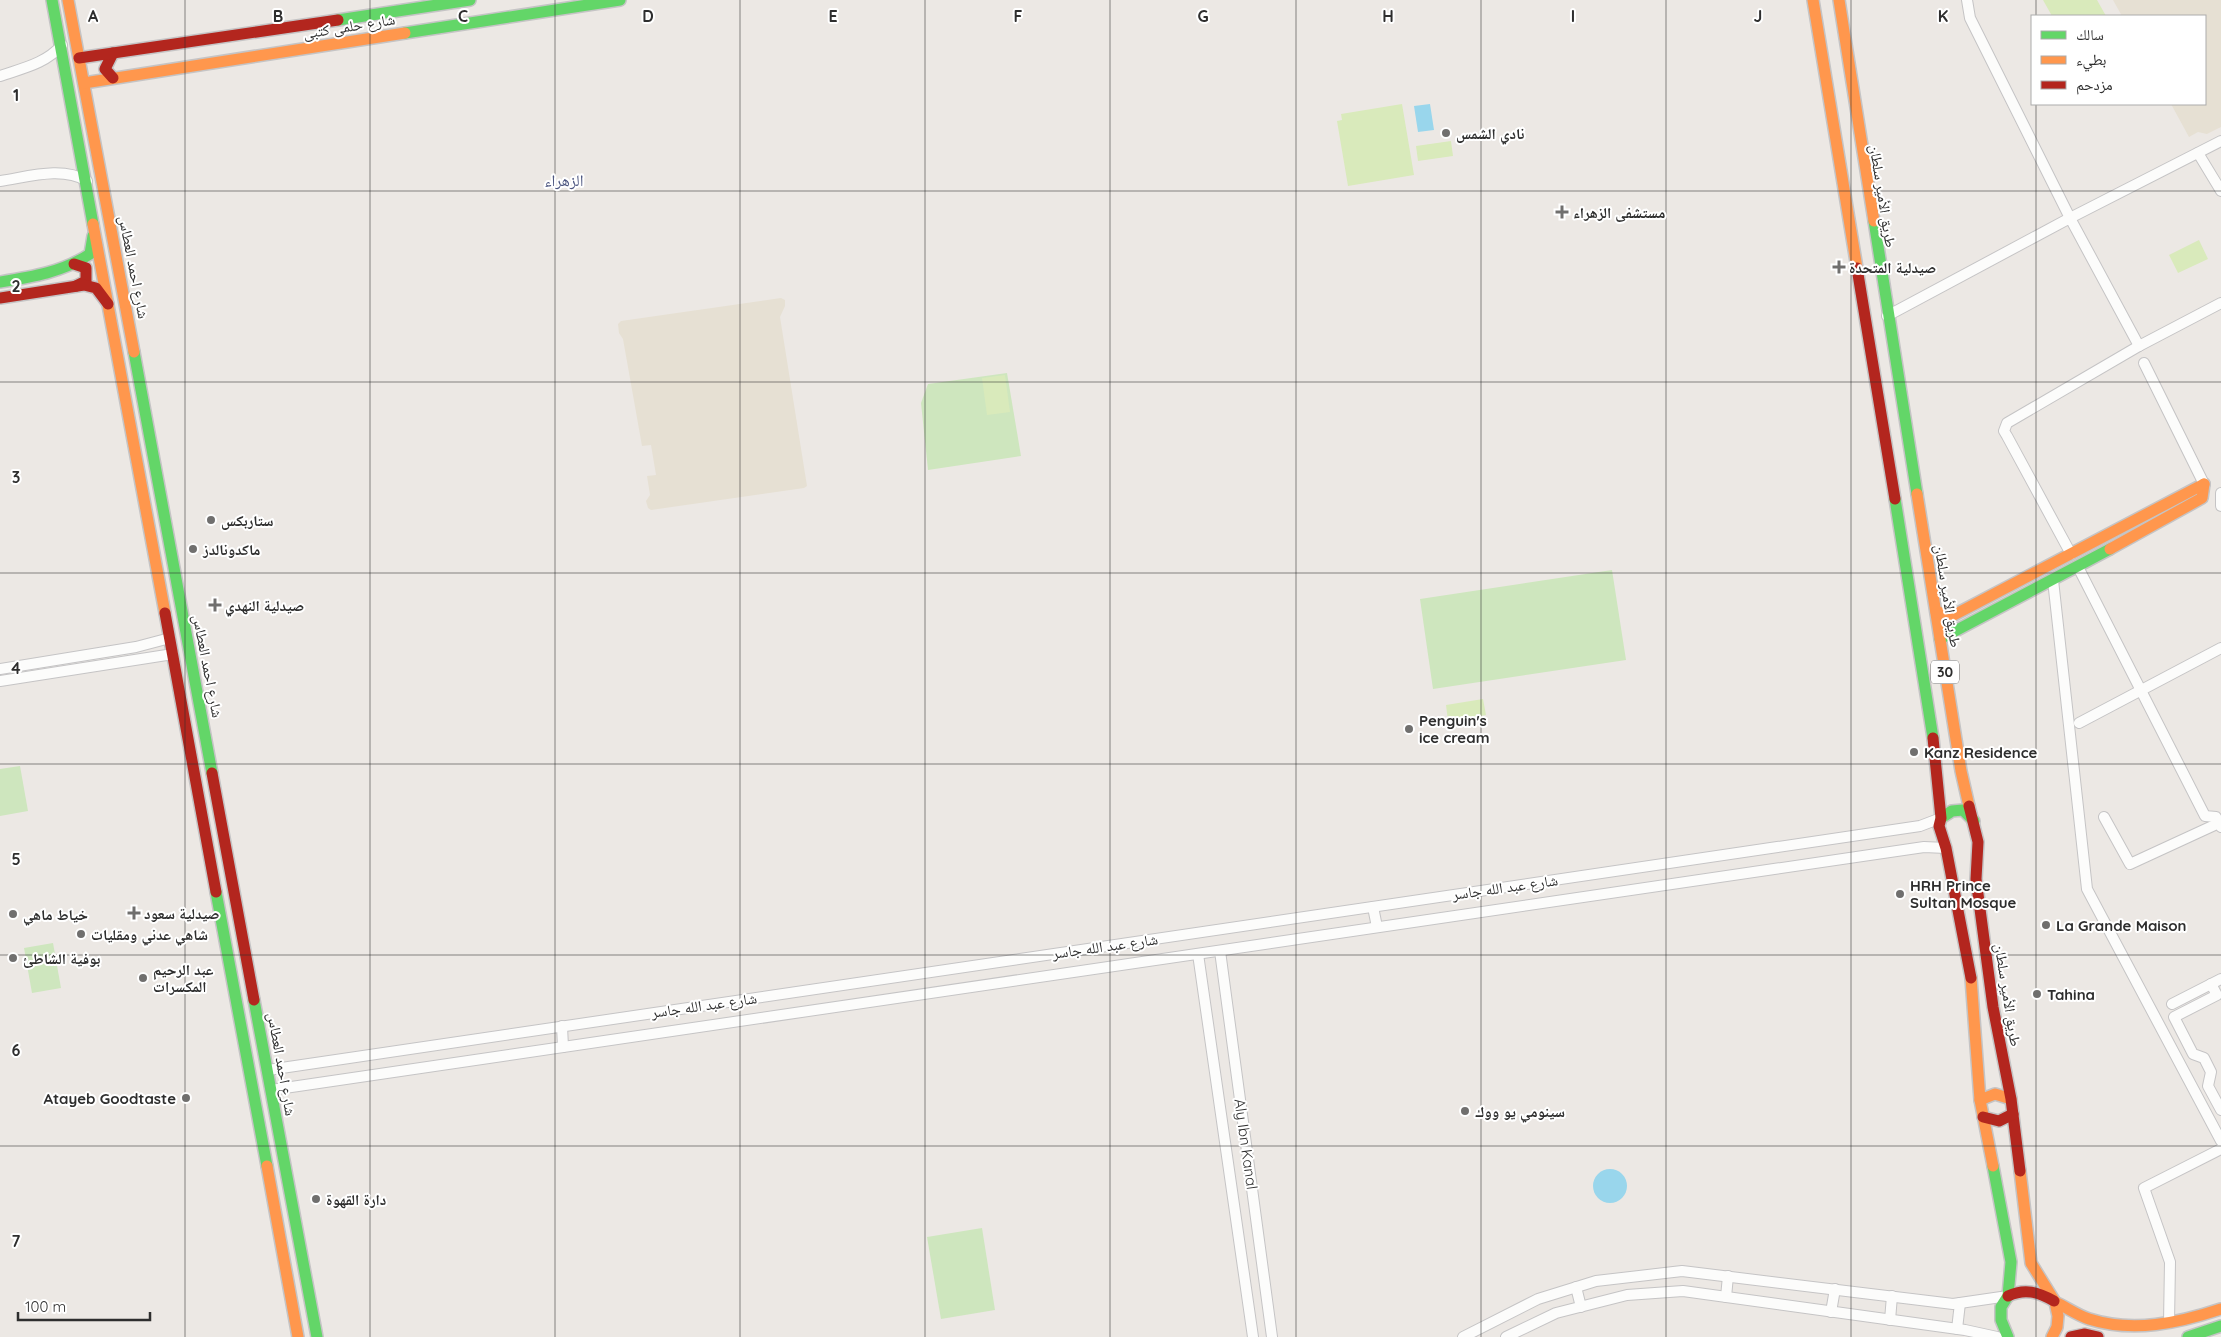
<svg xmlns="http://www.w3.org/2000/svg" width="2221" height="1337" viewBox="0 0 2221 1337" font-family="Quicksand,'Noto Naskh Arabic',sans-serif">
<style>
.education{fill:#e6e0d3}
.green{fill:#cee6be}
.pitch{fill:#d9eabb}
.water{fill:#99d6ec}
.lines{fill:none;stroke-linecap:round;stroke-linejoin:round}
.street-casing{stroke:#c5c4c5;stroke-width:12}
.fast-casing{stroke:#c5c4c5;stroke-width:14}
.slow-casing{stroke:#c5c4c5;stroke-width:14}
.jam-casing{stroke:#c5c4c5;stroke-width:14}
.street{stroke:#fcfcfb;stroke-width:10}
.fast{stroke:#63d668;stroke-width:11}
.slow{stroke:#ff974d;stroke-width:11}
.jam{stroke:#b3261e;stroke-width:11}
.grid{fill:none;stroke:#2e2e2e;stroke-width:1;stroke-opacity:0.55}
.poi-dot{fill:#706f6e;stroke:#fff;stroke-width:2}
.labels{text-anchor:middle;dominant-baseline:central;stroke-width:4;stroke-linejoin:round;paint-order:stroke}
.shield{fill:#fff;stroke:#6d6d6d;stroke-width:1}
.shield-label{font-size:14px;font-weight:bold;fill:#2e2e2e}
.street-label{font-size:15px;fill:#2e2e2e;stroke:#fff}
.poi-label{font-size:15px;font-weight:bold;fill:#2e2e2e;stroke:#fff;text-anchor:start}
.neighbourhood-label{font-size:16px;fill:#4d5680;stroke:#fff}
.grid-label{font-size:16px;text-anchor:middle;font-weight:bold;fill:#2e2e2e;stroke:#fff;stroke-width:4;stroke-linejoin:round;paint-order:stroke}
</style>
<rect width="100%" height="100%" fill="#ece8e4"/>
<g class="education">
<polygon points="2113,0 2221,0 2221,127 2207,134 2198,132 2189,137 2171,104 2205,104 2205,16 2122,16"/>
<polygon points="781,298 785,300 785,306 780,317 807,486 804,488 651,510 648,508 646,501 650,495 647,476 656,475 651,445 642,446 623,339 619,333 618,324 621,321"/>
</g>
<g class="green">
<polygon points="1007,373 1021,456 928,470 921,403 928,384"/>
<polygon points="1612,570 1626,660 1433,689 1420,599"/>
<polygon points="20,766 28,811 0,816 0,769"/>
<polygon points="53,943 61,988 32,993 24,948"/>
<polygon points="982,1228 995,1310 941,1319 927,1237"/>
</g>
<g class="pitch">
<polygon points="2043,0 2097,0 2106,16 2052,16"/>
<polygon points="1402,104 1414,175 1348,186 1337,121 1342,120 1341,114"/>
<polygon points="1451,141 1453,156 1418,161 1416,146"/>
<polygon points="2199,240 2208,259 2178,273 2169,255"/>
<polygon points="1005,375 1010,412 987,415 982,378"/>
<polygon points="1483,699 1486,715 1448,721 1446,705"/>
</g>
<g class="water">
<polygon points="1430,104 1434,130 1418,132 1414,106"/>
<circle cx="1610" cy="1186" r="17"/>
</g>
<g class="lines">
<defs>
<g id="street">
<polyline points="1967,0 1970,18 2070,218 2221,141"/>
<path d="M0,76C23,68 45,64 62,45"/>
<polyline points="2198,153 2221,191"/>
<path d="M0,181C28,177 62,166 87,181"/>
<polyline points="1887,316 2070,218 2139,346"/>
<polyline points="2144,363 2204,484"/>
<polyline points="2221,493 2221,506"/>
<polyline points="2071,554 2007,436 2004,431 2007,423 2139,346 2221,303"/>
<polyline points="2078,567 2205,816 2216,817 2221,827"/>
<polyline points="2053,580 2087,889 2221,1141"/>
<polyline points="0,669 136,647 170,638"/>
<polyline points="0,681 173,654"/>
<polyline points="2079,723 2221,648"/>
<polyline points="2104,817 2130,864 2219,823"/>
<polyline points="1373,907 1377,927"/>
<polyline points="1220,951 1272,1337"/>
<polyline points="1198,954 1253,1337"/>
<polyline points="2211,984 2217,995 2174,1017 2193,1054 2204,1058 2211,1072 2208,1086 2221,1110"/>
<polyline points="2172,1004 2221,979"/>
<polyline points="562,1026 563,1047"/>
<polyline points="268,1070 1920,826 1941,818"/>
<polyline points="271,1090 1924,847 1946,848"/>
<polyline points="1576,1287 1581,1307"/>
<polyline points="1726,1297 1728,1276"/>
<polyline points="1831,1312 1835,1289"/>
<polyline points="1890,1320 1892,1296"/>
<polyline points="2169,1323 2170,1262 2144,1188 2221,1149"/>
<polyline points="1957,1329 1960,1303"/>
<polyline points="1463,1337 1538,1299 1596,1281 1682,1271 1953,1304 2008,1296"/>
<polyline points="1506,1337 1556,1313 1627,1295 1683,1291 1965,1330 1997,1337"/>
</g>
<g id="fast">
<polyline points="52,0 93,224"/>
<polyline points="338,20 470,0"/>
<polyline points="405,33 620,0"/>
<polyline points="1874,221 1917,494"/>
<path d="M0,282C32,277 63,272 90,254L93,236"/>
<polyline points="134,352 212,773"/>
<polyline points="1895,499 1933,738"/>
<polyline points="1940,639 2110,549"/>
<polyline points="1941,818 1952,811 1963,810 1974,821"/>
<polyline points="216,892 267,1166"/>
<polyline points="254,1000 317,1337"/>
<polyline points="1993,1166 2011,1262 2008,1296 2001,1307 2001,1320 2008,1337"/>
<polyline points="2188,1337 2221,1326"/>
</g>
<g id="slow">
<polyline points="68,0 134,352"/>
<polyline points="1813,0 1857,268"/>
<polyline points="1839,0 1874,221"/>
<polyline points="84,83 405,33"/>
<polyline points="93,224 165,613"/>
<polyline points="1917,494 1961,771 1969,806"/>
<polyline points="2110,549 2202,498 2204,484"/>
<polyline points="1936,612 1954,615 2204,484"/>
<polyline points="1971,978 1980,1100 1993,1166"/>
<polyline points="1980,1100 1995,1094 2011,1099"/>
<polyline points="267,1166 298,1337"/>
<polyline points="2020,1171 2031,1263 2055,1302 2058,1316 2057,1327 2052,1337"/>
<path d="M2055,1302C2066,1307 2077,1315 2089,1319C2133,1333 2179,1323 2221,1309"/>
</g>
<g id="jam">
<polyline points="113,53 105,69 113,78"/>
<polyline points="79,58 338,20"/>
<polyline points="74,264 86,268 86,281 76,286"/>
<polyline points="1857,268 1895,499"/>
<polyline points="0,298 84,285 96,288 108,304"/>
<polyline points="165,613 216,892"/>
<polyline points="1933,738 1941,818 1939,826 1946,848 1971,978"/>
<polyline points="212,773 254,1000"/>
<polyline points="1969,806 1978,842 1976,879 1993,1007 2011,1099 2020,1171"/>
<polyline points="1983,1117 1999,1121 2013,1114"/>
<path d="M2008,1296C2025,1288 2038,1292 2054,1301"/>
<polyline points="2071,1337 2085,1334 2098,1337"/>
</g>
</defs>
<use href="#street" class="street-casing"/>
<use href="#fast" class="fast-casing"/>
<use href="#slow" class="slow-casing"/>
<use href="#jam" class="jam-casing"/>
<use href="#street" class="street"/>
<use href="#fast" class="fast"/>
<use href="#slow" class="slow"/>
<use href="#jam" class="jam"/>
</g>
<path class="grid" d="M185,0V1337M370,0V1337M555,0V1337M740,0V1337M925,0V1337M1110,0V1337M1296,0V1337M1481,0V1337M1666,0V1337M1851,0V1337M2036,0V16M2036,104V1337M0,191H2221M0,382H2221M0,573H2221M0,764H2221M0,955H2221M0,1146H2221"/>
<g class="poi-dot">
<circle cx="1446" cy="133" r="5"/>
<path d="M1559.5 204.5h5v5h5v5h-5v5h-5v-5h-5v-5h5z"/>
<path d="M1836.5 259.5h5v5h5v5h-5v5h-5v-5h-5v-5h5z"/>
<circle cx="211" cy="520" r="5"/>
<circle cx="193" cy="549" r="5"/>
<path d="M212.5 597.5h5v5h5v5h-5v5h-5v-5h-5v-5h5z"/>
<circle cx="1409" cy="729" r="5"/>
<circle cx="1914" cy="752" r="5"/>
<circle cx="1900" cy="894" r="5"/>
<path d="M131.5 905.5h5v5h5v5h-5v5h-5v-5h-5v-5h5z"/>
<circle cx="13" cy="914" r="5"/>
<circle cx="2046" cy="925" r="5"/>
<circle cx="81" cy="934" r="5"/>
<circle cx="13" cy="958" r="5"/>
<circle cx="143" cy="978" r="5"/>
<circle cx="2037" cy="994" r="5"/>
<circle cx="186" cy="1098" r="5"/>
<circle cx="1465" cy="1111" r="5"/>
<circle cx="316" cy="1199" r="5"/>
</g>
<g class="labels">
<rect class="shield" x="1931" y="660.5" width="28" height="23" rx="4"/>
<g class="shield-label">
<text x="1945" y="672">30</text>
</g>
<g class="street-label">
<text transform="translate(349 26) rotate(-9)">شارع حلمى كتبى</text>
<text transform="translate(1883 196) rotate(81)">طريق الأمير سلطان</text>
<text transform="translate(134 267) rotate(79)">شارع احمد العطاس</text>
<text transform="translate(1948 596) rotate(81)">طريق الأمير سلطان</text>
<text transform="translate(208 666) rotate(79)">شارع احمد العطاس</text>
<text transform="translate(1505 887) rotate(-8)">شارع عبد الله جاسر</text>
<text transform="translate(1105 946) rotate(-8)">شارع عبد الله جاسر</text>
<text transform="translate(2008 995) rotate(81)">طريق الأمير سلطان</text>
<text transform="translate(704 1005) rotate(-8)">شارع عبد الله جاسر</text>
<text transform="translate(282 1064) rotate(80)">شارع احمد العطاس</text>
<text transform="translate(1246 1144) rotate(82)">Aly Ibn Kanal</text>
</g>
<g class="poi-label">
<text x="1456" y="133">نادي الشمس</text>
<text x="1573" y="212">مستشفى الزهراء</text>
<text x="1849" y="267">صيدلية المتحدة</text>
<text x="221" y="520">ستاربكس</text>
<text x="203" y="549">ماكدونالدز</text>
<text x="225" y="605">صيدلية النهدي</text>
<text x="1419" y="720">Penguin's<tspan x="1419" dy="17">ice cream</tspan></text>
<text x="1924" y="752">Kanz Residence</text>
<text x="1910" y="885">HRH Prince<tspan x="1910" dy="17">Sultan Mosque</tspan></text>
<text x="144" y="913">صيدلية سعود</text>
<text x="23" y="914">خياط ماهي</text>
<text x="2056" y="925">La Grande Maison</text>
<text x="91" y="934">شاهي عدني ومقليات</text>
<text x="23" y="958">بوفية الشاطئ</text>
<text x="153" y="969">عبد الرحيم<tspan x="153" dy="17">المكسرات</tspan></text>
<text x="2047" y="994">Tahina</text>
<text x="176" y="1098" text-anchor="end">Atayeb Goodtaste</text>
<text x="1475" y="1111">سينومي يو ووك</text>
<text x="326" y="1199">دارة القهوة</text>
</g>
<g class="neighbourhood-label">
<text x="564" y="180">الزهراء</text>
</g>
</g>
<g class="grid-label">
<text x="93" y="22">A</text>
<text x="278" y="22">B</text>
<text x="463" y="22">C</text>
<text x="648" y="22">D</text>
<text x="833" y="22">E</text>
<text x="1018" y="22">F</text>
<text x="1203" y="22">G</text>
<text x="1388" y="22">H</text>
<text x="1573" y="22">I</text>
<text x="1758" y="22">J</text>
<text x="1943" y="22">K</text>
<text x="16" y="101">1</text>
<text x="16" y="292">2</text>
<text x="16" y="483">3</text>
<text x="16" y="674">4</text>
<text x="16" y="865">5</text>
<text x="16" y="1056">6</text>
<text x="16" y="1247">7</text>
</g>
<rect x="2031" y="15" width="175" height="90" fill="#ffffff" stroke="#ababab"/>
<rect x="2041" y="31" width="25" height="8" fill="#63d668" stroke="#ababab"/>
<text x="2076" y="40" font-size="15" fill="#2e2e2e">سالك</text>
<rect x="2041" y="56" width="25" height="8" fill="#ff974d" stroke="#ababab"/>
<text x="2076" y="65" font-size="15" fill="#2e2e2e">بطيء</text>
<rect x="2041" y="81" width="25" height="8" fill="#b3261e" stroke="#ababab"/>
<text x="2076" y="90" font-size="15" fill="#2e2e2e">مزدحم</text>
<path d="M18 1312v8h132v-8" fill="none" stroke="#2e2e2e" stroke-width="2.5"/>
<text x="25" y="1312" font-size="15" fill="#2e2e2e" stroke="#ffffff" stroke-width="4" paint-order="stroke">100 m</text>
</svg>
